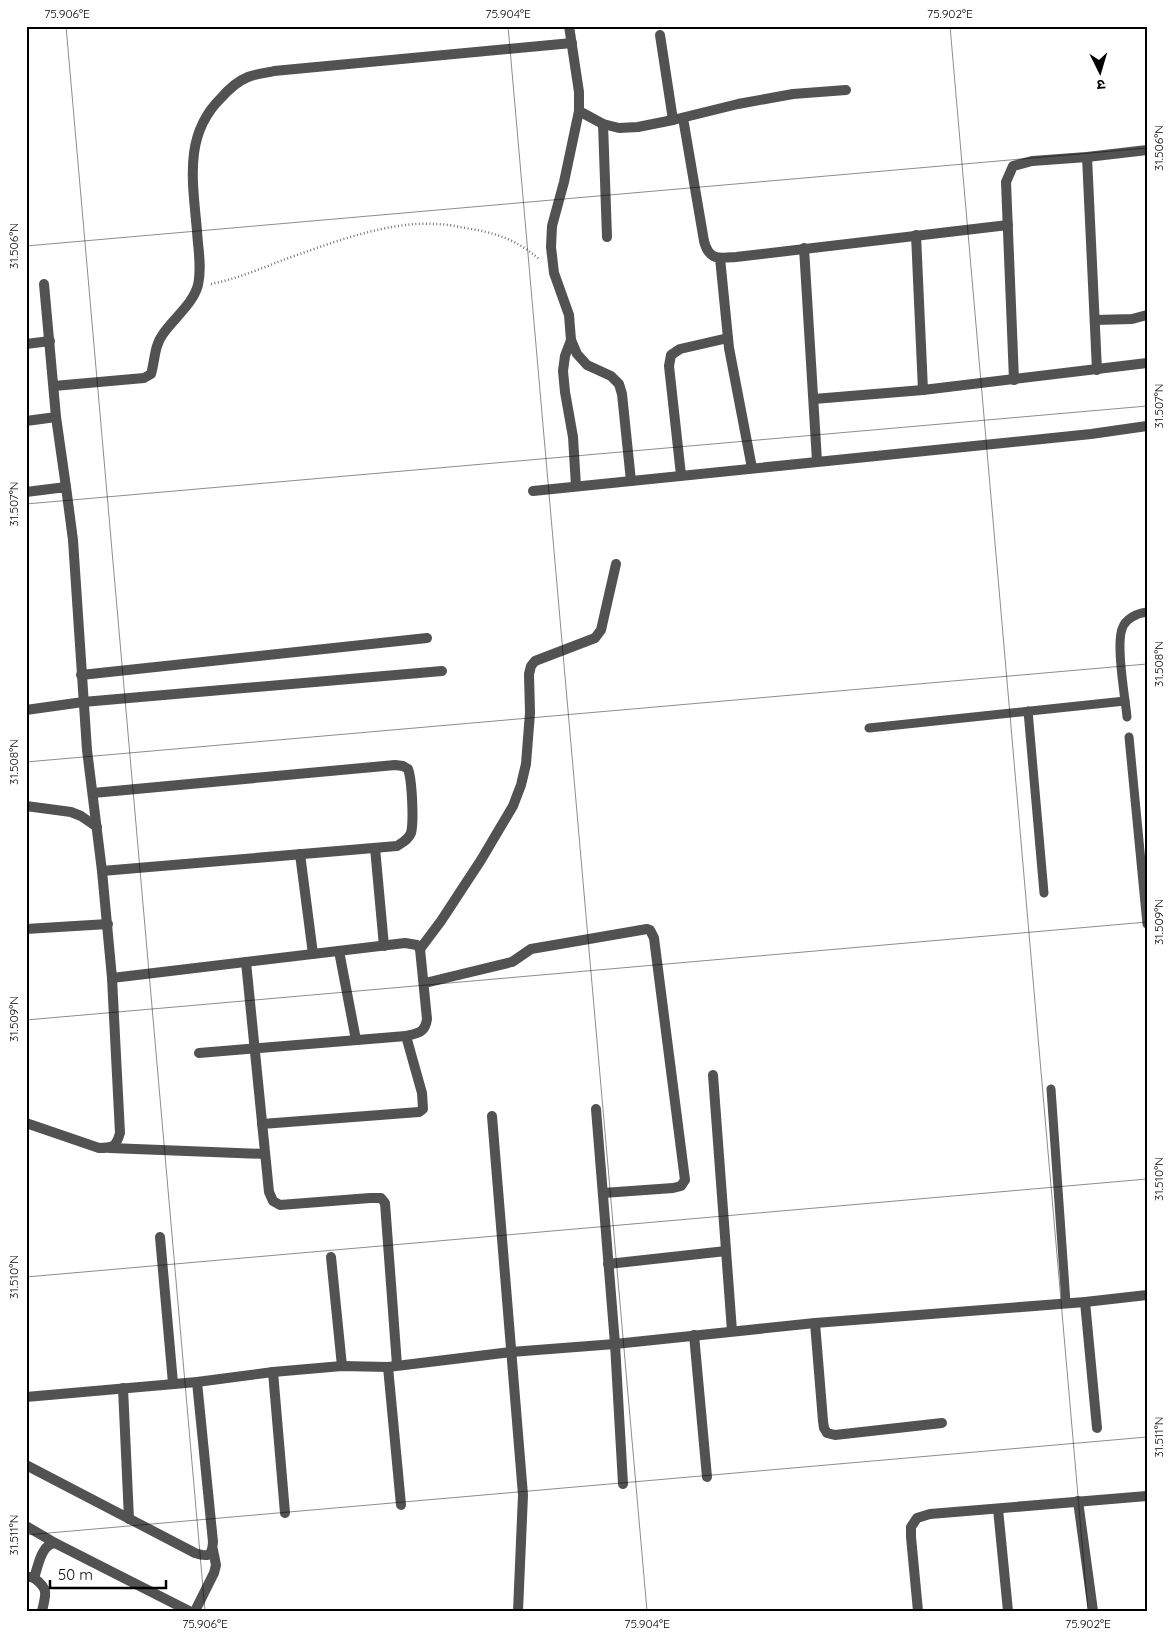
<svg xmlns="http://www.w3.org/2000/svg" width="1173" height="1637" viewBox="0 0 1173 1637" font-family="Quicksand,'Noto Sans Devanagari',sans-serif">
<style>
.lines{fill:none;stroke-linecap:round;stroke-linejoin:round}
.path{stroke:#747474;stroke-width:2.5;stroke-dasharray:1 2.5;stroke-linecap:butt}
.lane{stroke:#525252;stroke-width:9}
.street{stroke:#525252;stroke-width:10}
.ticks{fill:none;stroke:#000;stroke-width:1;stroke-opacity:0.45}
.neatline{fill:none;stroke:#000;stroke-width:2}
.ticks-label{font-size:12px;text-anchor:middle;fill:#000}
</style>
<rect width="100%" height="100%" fill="#fff"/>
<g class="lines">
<path class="path" d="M211,284C236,279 260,269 283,260C328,244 387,221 435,224C445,224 455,226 465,228C494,232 518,240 540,260"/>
<g class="lane">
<polyline points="1028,711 1044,893"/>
<path d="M1127,717C1125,697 1116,646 1122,629C1125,619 1137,613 1147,612"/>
<polyline points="869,728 1125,701"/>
<polyline points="1129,737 1147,924"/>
<polyline points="1051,1089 1066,1303"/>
</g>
<g class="street">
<polyline points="569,26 579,92 579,111 564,182 552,226 551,247 554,273 569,315 571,340 577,354 587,365 611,376 619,384 622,394 631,481"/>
<polyline points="660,35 673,120"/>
<polyline points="579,111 603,124 619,128 638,127 673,120 738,104 793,94 846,90"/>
<path d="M683,118L704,241C709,261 719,258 736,257L1008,225"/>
<polyline points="603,124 607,237"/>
<polyline points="1087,157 1097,370"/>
<polyline points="916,235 923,390 1147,363"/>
<polyline points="804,248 817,461"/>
<polyline points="720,258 729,348 752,468"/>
<polyline points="44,284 56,417 66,487"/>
<polyline points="1095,320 1132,319 1147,315"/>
<polyline points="571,340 565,356 563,371 565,392 573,437 576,486"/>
<polyline points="26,344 50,341"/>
<polyline points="1014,380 1006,182 1013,166 1032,161 1087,157 1147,150"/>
<path d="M54,386L144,378L151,374C155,361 154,346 163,334C173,319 193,304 198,285C202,267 198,249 197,231C193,183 183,135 221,98C228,90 238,81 248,77C256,74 266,73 274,71L572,43"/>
<polyline points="814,399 923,390"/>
<polyline points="26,421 56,417"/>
<polyline points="681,475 669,366 671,355 680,349 728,338"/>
<polyline points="533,491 1091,434 1147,426"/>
<path d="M26,492L66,487L73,540L87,750L102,871L112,978L405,943L417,945L420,949L427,1019C425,1033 418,1033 406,1036L199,1053"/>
<polyline points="81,675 427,638"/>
<polyline points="26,710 83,702 442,671"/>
<path d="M93,793L395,765L403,766L408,769C412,780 414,821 411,833C408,840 403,842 397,846L102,871"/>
<polyline points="26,806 71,812 81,816 97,827"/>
<polyline points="375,848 384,946"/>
<polyline points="300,854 313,954"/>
<polyline points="26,929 108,924"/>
<polyline points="420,949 441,921 481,860 513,806 521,785 526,764 530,713 529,674 531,666 535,661 595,638 601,630 616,564"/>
<polyline points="339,951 356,1040"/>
<polyline points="246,962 269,1192 273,1201 280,1205 370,1198 381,1198 385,1203 397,1365"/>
<polyline points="425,983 512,962 531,949 647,929 650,930 654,938 685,1180 681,1186 673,1188 603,1193"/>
<polyline points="713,1075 732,1331"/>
<polyline points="596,1109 615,1344 623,1484"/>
<polyline points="492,1116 523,1495 518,1611"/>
<path d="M26,1123L99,1148C113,1148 116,1147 120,1133L112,978"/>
<polyline points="262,1124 419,1112 423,1109 422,1093 406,1036"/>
<polyline points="110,1148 265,1154"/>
<polyline points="160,1237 173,1383"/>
<polyline points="331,1257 342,1366"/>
<polyline points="608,1264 726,1251"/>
<polyline points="1085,1302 1097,1428"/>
<polyline points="815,1323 823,1421 824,1428 827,1433 835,1435 942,1423"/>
<polyline points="694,1335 707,1477"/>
<polyline points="388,1367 401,1505"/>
<polyline points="273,1372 285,1513"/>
<polyline points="123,1388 129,1519"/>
<polyline points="26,1397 197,1382 273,1372 342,1366 388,1367 511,1352 615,1344 815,1323 1085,1302 1147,1295"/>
<path d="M26,1465L195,1553C207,1557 212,1557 213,1542L197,1382"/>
<polyline points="1078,1501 1093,1611"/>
<polyline points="998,1509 1008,1611"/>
<polyline points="26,1526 55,1543"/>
<path d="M26,1576L34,1578C38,1567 41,1544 55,1543L189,1611"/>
<path d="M34,1578C49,1589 46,1594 42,1611"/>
<polyline points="195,1611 214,1573 216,1565 213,1550"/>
<polyline points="918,1611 911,1537 911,1527 917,1518 930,1514 1147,1496"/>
</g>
</g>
<path class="ticks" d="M66,26L205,1611M508,26L647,1611M950,26L1088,1611M26,246L1147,148M26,504L1147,406M26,762L1147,664M26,1020L1147,922M26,1277L1147,1179M26,1535L1147,1437"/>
<rect width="1173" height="1637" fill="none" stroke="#ffffff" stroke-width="55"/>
<g transform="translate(1100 72) rotate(175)" stroke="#ffffff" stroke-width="4" paint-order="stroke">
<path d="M0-4L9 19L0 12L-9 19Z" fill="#000000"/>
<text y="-8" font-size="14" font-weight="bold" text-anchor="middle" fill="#000000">उ</text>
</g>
<path d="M50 1580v8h116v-8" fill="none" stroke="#000000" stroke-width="2.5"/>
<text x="58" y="1580" font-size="15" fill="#000000" stroke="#ffffff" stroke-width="4" paint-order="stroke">50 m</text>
<rect x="28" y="28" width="1118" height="1582" class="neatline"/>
<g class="ticks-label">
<text x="67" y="18">75.906°E</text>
<text x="508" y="18">75.904°E</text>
<text x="950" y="18">75.902°E</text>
<text transform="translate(1159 148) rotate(-90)" y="4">31.506°N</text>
<text transform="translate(14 246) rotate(-90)" y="4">31.506°N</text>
<text transform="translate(1159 406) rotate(-90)" y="4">31.507°N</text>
<text transform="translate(14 504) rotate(-90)" y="4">31.507°N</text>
<text transform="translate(1159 664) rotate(-90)" y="4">31.508°N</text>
<text transform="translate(14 762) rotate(-90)" y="4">31.508°N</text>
<text transform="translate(1159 922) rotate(-90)" y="4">31.509°N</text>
<text transform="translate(14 1019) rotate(-90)" y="4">31.509°N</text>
<text transform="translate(1159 1179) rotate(-90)" y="4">31.510°N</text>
<text transform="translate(14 1277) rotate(-90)" y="4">31.510°N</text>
<text transform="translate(1159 1437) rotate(-90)" y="4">31.511°N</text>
<text transform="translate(14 1535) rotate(-90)" y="4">31.511°N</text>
<text x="205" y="1628">75.906°E</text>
<text x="647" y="1628">75.904°E</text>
<text x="1088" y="1628">75.902°E</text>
</g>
</svg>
